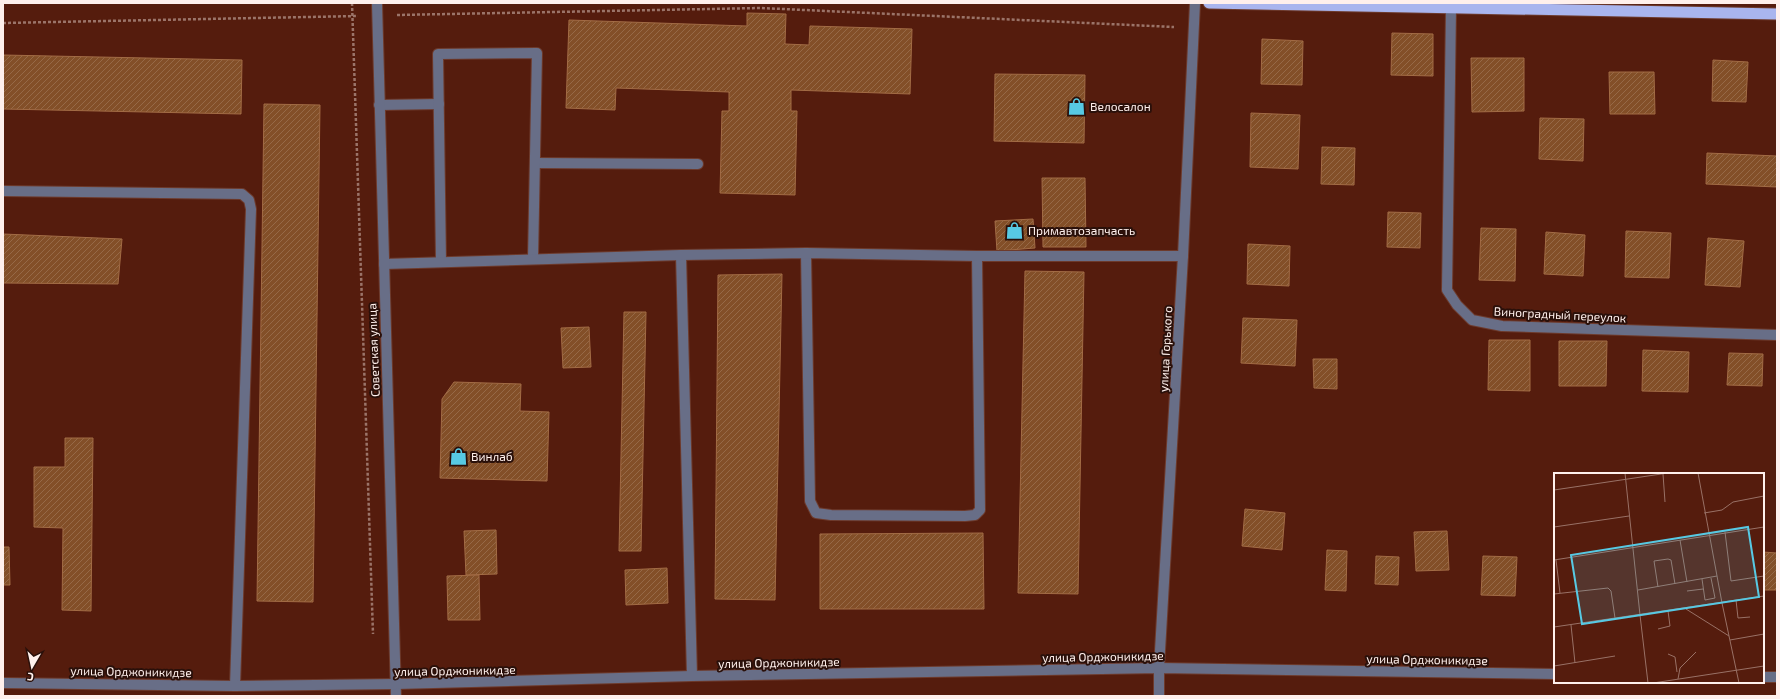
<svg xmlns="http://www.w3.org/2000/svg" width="1780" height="699" viewBox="0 0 1780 699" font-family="'Exo 2',sans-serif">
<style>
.building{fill:url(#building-hatch);stroke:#a36c45}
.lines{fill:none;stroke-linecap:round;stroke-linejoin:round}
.service-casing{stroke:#6d3a2c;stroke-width:12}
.minor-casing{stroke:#6d3a2c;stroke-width:12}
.trunk-casing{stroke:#6d3a2c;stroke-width:13}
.path{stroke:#9b7469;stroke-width:2.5;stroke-dasharray:3 2;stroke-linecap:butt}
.service{stroke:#686e87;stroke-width:10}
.minor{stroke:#686e87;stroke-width:10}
.trunk{stroke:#a9b5ee;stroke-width:11}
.labels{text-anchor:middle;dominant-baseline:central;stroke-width:4;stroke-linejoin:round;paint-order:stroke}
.poi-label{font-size:12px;fill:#fff0ec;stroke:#2a100a;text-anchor:start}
.street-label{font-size:12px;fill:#fff0ec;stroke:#2a100a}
.inset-road{fill:none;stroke:#997166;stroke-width:1}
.view{fill:#57c9e3;fill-opacity:0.15;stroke:#57c9e3;stroke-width:2}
.inset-edge{fill:none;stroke:#fff0ec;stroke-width:2}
</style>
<defs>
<pattern id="building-hatch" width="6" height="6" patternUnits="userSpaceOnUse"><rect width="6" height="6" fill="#834f28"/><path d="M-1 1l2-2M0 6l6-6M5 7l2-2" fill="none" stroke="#966947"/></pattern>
</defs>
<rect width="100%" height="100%" fill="#551c0d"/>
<g class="building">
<polygon points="747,13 786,14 785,44 809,45 810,26 912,29 910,94 791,90 791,111 797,111 795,195 720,193 722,111 729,111 729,92 616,88 615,110 566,108 569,20 747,26"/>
<polygon points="1392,33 1433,34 1433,76 1391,75"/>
<polygon points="1262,39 1303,41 1302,85 1261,84"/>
<polygon points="3,55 242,60 241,114 3,109"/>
<polygon points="1471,58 1524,58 1524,111 1472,112"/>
<polygon points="1713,60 1748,62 1746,102 1712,101"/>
<polygon points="1609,72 1654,72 1655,114 1610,114"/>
<polygon points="995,74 1085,75 1084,143 994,141"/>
<polygon points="264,104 320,105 313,602 257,601"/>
<polygon points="1251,113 1300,115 1298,169 1250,167"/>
<polygon points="1540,118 1584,119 1583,161 1539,159"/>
<polygon points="1322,147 1355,148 1354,185 1321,184"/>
<polygon points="1707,153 1777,156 1777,187 1706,184"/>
<polygon points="1042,178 1085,178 1086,247 1043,247"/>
<polygon points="1388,212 1421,213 1420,248 1387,247"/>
<polygon points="1033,219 1035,248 997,251 995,221"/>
<polygon points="1481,228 1516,229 1515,281 1479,280"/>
<polygon points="1626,231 1671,233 1669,278 1625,277"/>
<polygon points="1546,232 1585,235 1583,276 1544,274"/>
<polygon points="3,234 122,239 118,284 3,283"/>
<polygon points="1708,238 1744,241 1740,287 1705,285"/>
<polygon points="1248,244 1290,246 1289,286 1247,284"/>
<polygon points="1025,271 1084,272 1078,594 1018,593"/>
<polygon points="782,274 775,600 715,599 718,275"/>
<polygon points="624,312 646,312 641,551 619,551"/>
<polygon points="1243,318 1297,320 1295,366 1241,363"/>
<polygon points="589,327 591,367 563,368 561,328"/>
<polygon points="1489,340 1530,340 1530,391 1488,390"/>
<polygon points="1559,341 1607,341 1606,386 1559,386"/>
<polygon points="1643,350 1689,352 1688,392 1642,391"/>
<polygon points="1729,353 1763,354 1762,386 1727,385"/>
<polygon points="1313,359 1337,359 1337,389 1314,388"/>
<polygon points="454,382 521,384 520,411 549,412 547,481 440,478 442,399"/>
<polygon points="65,438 93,438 91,611 62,610 63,528 34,527 34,467 65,467"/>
<polygon points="1245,509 1285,513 1282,550 1242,546"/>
<polygon points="496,530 497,574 466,575 464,531"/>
<polygon points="1447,531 1449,570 1416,571 1414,532"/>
<polygon points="983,533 984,609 820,609 820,534"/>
<polygon points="3,547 9,547 10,585 3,585"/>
<polygon points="1327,550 1347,551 1346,591 1325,590"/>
<polygon points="1763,552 1777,553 1777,590 1763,590"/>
<polygon points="1376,556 1399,557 1398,585 1375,584"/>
<polygon points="1483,556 1517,557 1515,596 1481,595"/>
<polygon points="667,568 668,603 626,605 625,570"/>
<polygon points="479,575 480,620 448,620 447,576"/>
</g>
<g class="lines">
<defs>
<g id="service">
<polyline points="1451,8 1447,290 1457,305 1472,320 1502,326 1777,335"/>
<polyline points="379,105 439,104"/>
<polyline points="535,163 698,164"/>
<polyline points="3,191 242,194 249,200 251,209 235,686"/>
<polyline points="806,253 810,501 816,513 831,515 965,516 975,515 980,510 977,256"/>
<polyline points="681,255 692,676"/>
<polyline points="441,262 438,54 537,53 533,259"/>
<polyline points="384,264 681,255 806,253 977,256 1183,256"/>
</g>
<g id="minor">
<polyline points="377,3 396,696"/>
<polyline points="1763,677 1777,677"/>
<polyline points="3,683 235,686 396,684 692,676 1159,668 1555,674"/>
<polyline points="1159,696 1159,668 1183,256 1195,3"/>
</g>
<polyline id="trunk" points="1209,3 1777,14"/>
</defs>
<use href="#service" class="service-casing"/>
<use href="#minor" class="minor-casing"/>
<use href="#trunk" class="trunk-casing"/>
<g class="path">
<polyline points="352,3 373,634"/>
<polyline points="397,15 761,8 1174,27"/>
<polyline points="3,23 358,16"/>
</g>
<use href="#service" class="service"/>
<use href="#minor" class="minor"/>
<use href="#trunk" class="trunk"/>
</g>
<defs>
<symbol id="shop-bare" viewBox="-9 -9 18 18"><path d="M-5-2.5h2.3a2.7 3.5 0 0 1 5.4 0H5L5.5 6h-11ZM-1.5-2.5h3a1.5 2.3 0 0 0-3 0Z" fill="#57c9e3" stroke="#2a100a" stroke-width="2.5" paint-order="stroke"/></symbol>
</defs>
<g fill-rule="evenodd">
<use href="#shop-bare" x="1064" y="94" width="25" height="25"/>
<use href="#shop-bare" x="1002" y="218" width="25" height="25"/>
<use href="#shop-bare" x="446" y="444" width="25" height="25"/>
</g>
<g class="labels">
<g class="poi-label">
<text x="1090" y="106">Велосалон</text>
<text x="1028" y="230">Примавтозапчасть</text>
<text x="471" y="456">Винлаб</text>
</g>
<g class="street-label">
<text transform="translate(1560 314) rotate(3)">Виноградный переулок</text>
<text transform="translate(1165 349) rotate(-87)">улица Горького</text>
<text transform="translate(373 350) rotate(-92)">Советская улица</text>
<text transform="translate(1103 656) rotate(-1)">улица Орджоникидзе</text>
<text transform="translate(1427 659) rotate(1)">улица Орджоникидзе</text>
<text transform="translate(779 662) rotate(-1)">улица Орджоникидзе</text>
<text transform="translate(455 670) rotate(-1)">улица Орджоникидзе</text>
<text transform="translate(131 671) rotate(1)">улица Орджоникидзе</text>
</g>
</g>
<g transform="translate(1554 473)">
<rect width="210" height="210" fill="#551c0d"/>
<path class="inset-road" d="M71,0L86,142M144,0L168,130M109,1L111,29M0,17L114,0M150,40L168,37L179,29L210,23M0,54L75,43M171,59L177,108L210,103M126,67L133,109M0,87L210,54M2,87L6,120M148,106L151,127L161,125L157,105M104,114L100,88L114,86L117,87L121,111M84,117L163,103M133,118L149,116M0,121L54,115L57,118L61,145M182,127L184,145L196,144M168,130L185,210M132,136L175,163M86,142L94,210M17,152L21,190M0,154L210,123M104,156L116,153L114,138M176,167L210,161M114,181L121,184L123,199M0,193L61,183M124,206L126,195L142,179M99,210L210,193"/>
<path class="view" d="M194,54L205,124L28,151L17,82Z"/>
<rect width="210" height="210" class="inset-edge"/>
</g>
<rect width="1780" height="699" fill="none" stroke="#fff0ec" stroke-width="8"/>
<g transform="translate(32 667) rotate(189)" stroke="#2a100a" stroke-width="3" paint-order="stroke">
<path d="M0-3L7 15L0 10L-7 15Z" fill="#fff0ec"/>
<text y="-6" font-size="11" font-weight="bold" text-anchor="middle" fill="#fff0ec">С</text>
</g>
</svg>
